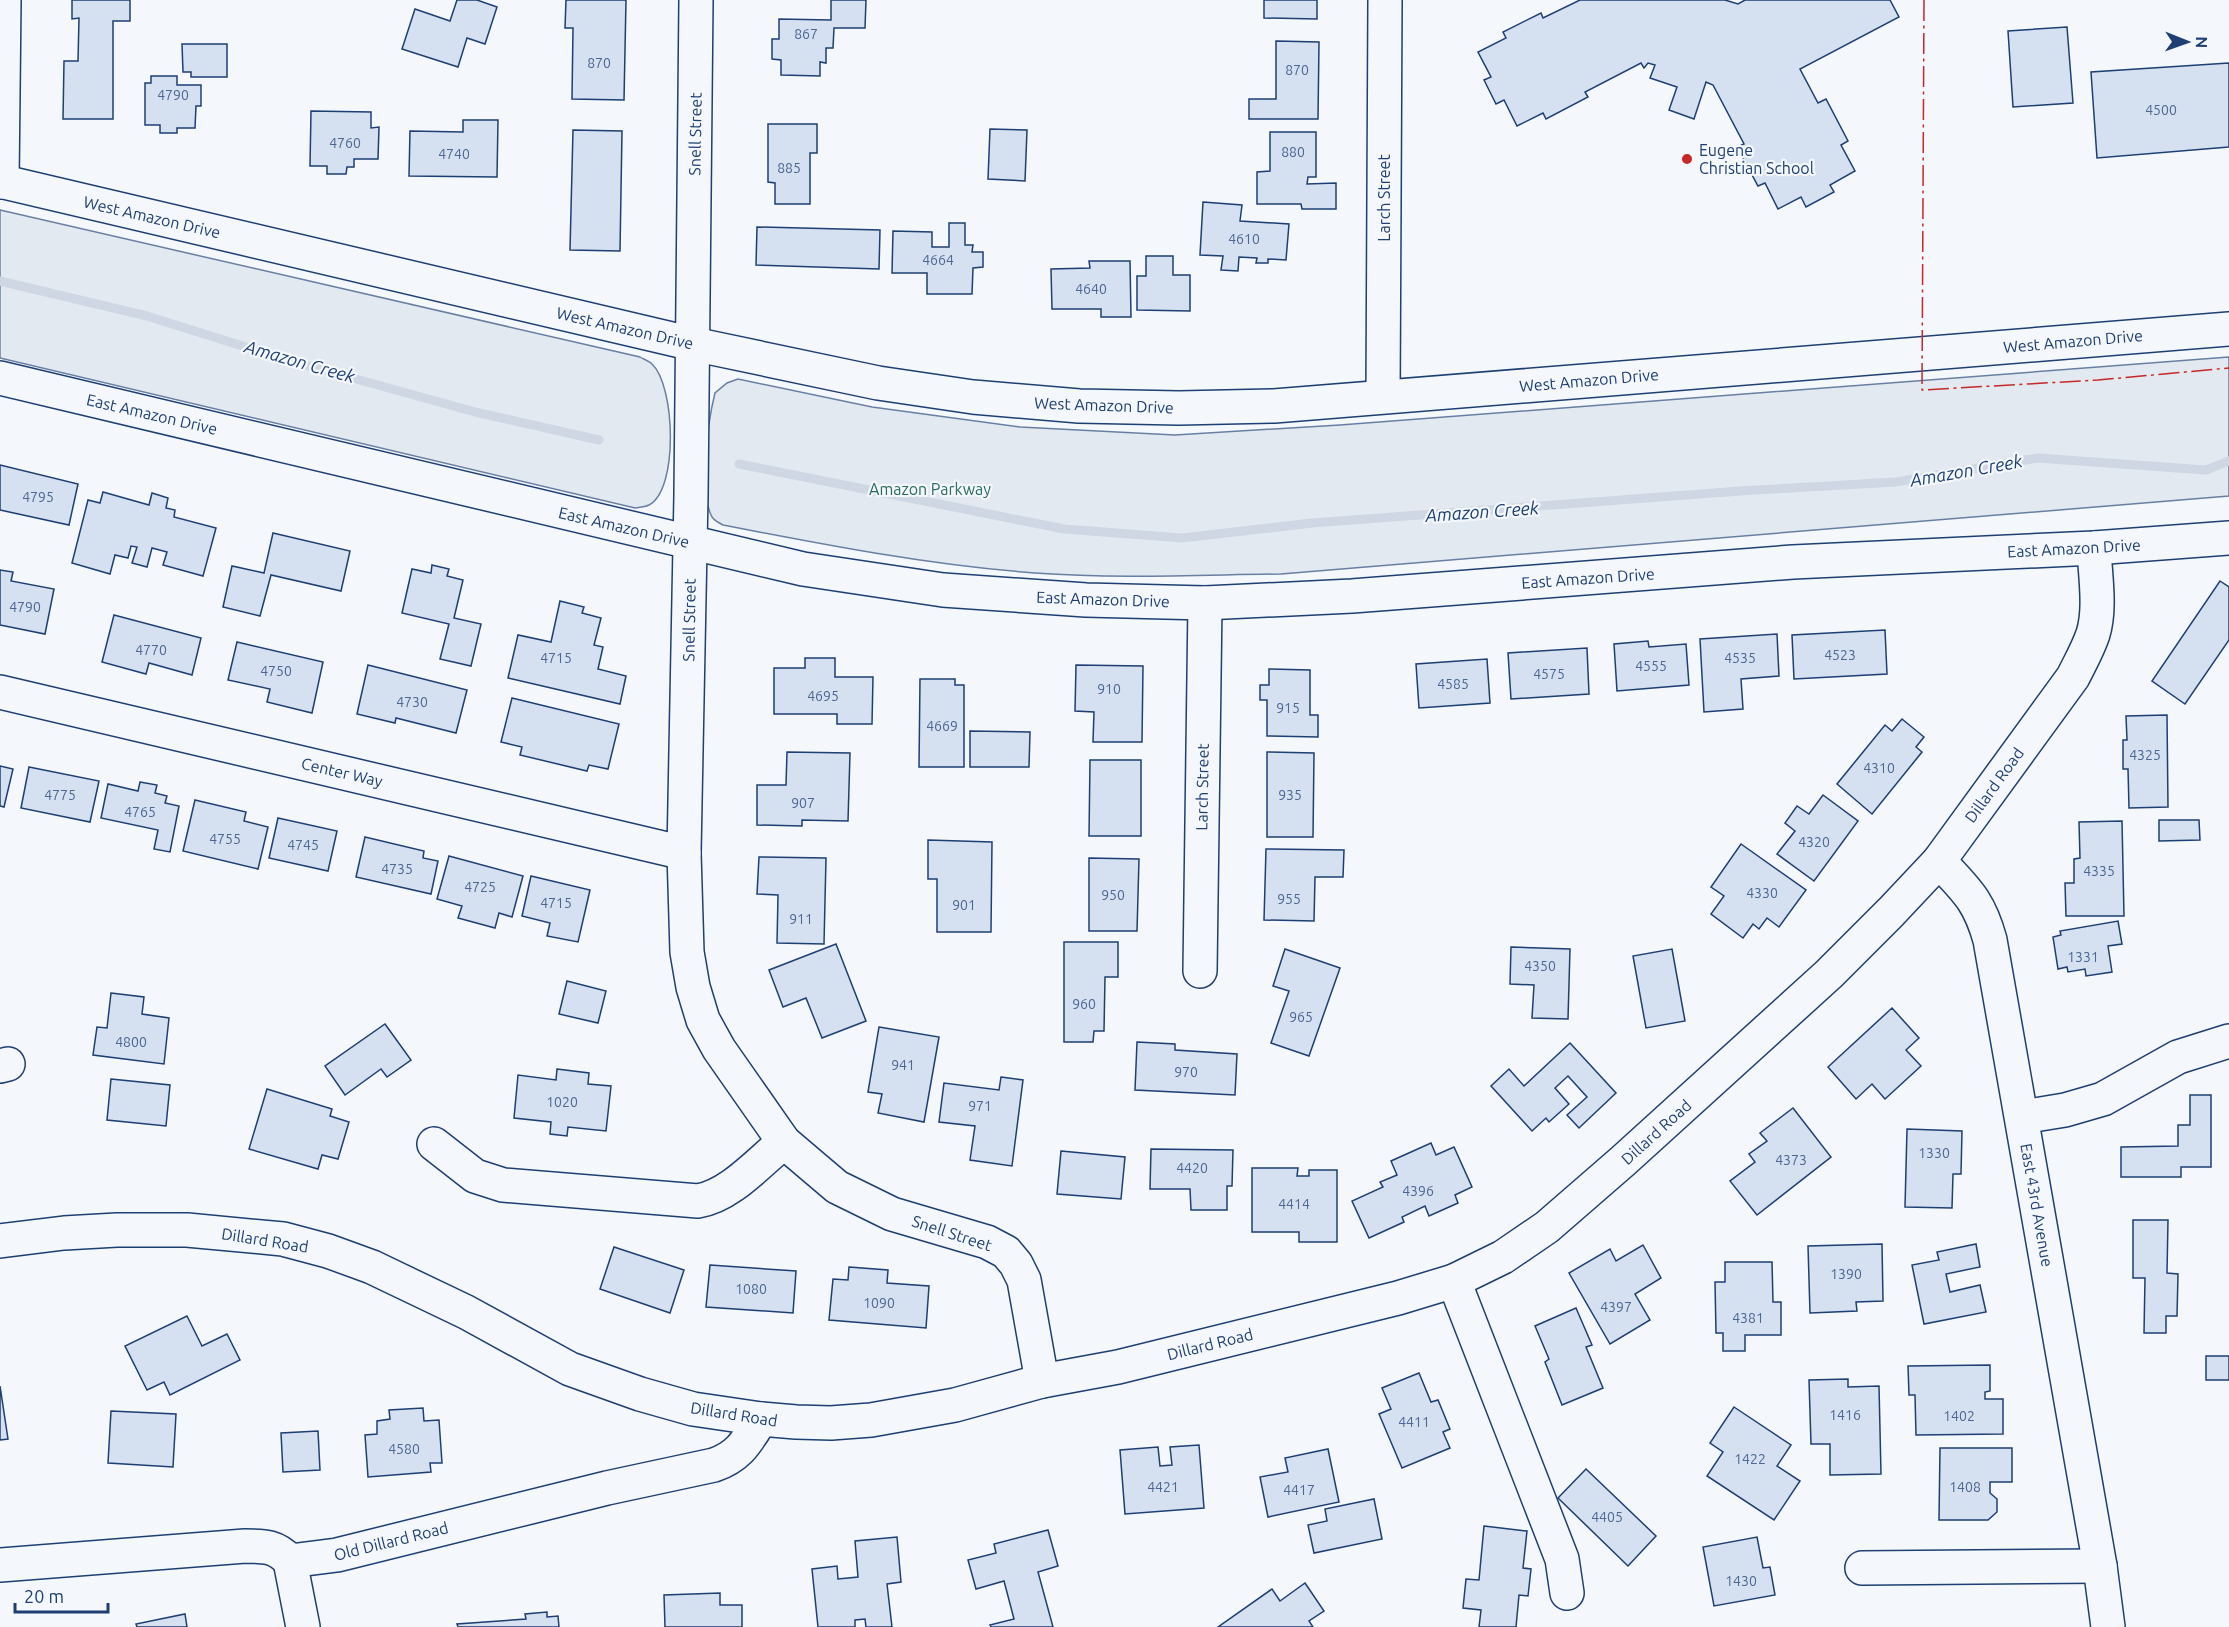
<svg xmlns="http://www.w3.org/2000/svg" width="2229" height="1627" viewBox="0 0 2229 1627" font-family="Ubuntu,sans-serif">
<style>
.green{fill:#e3e9f0;stroke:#687fa3;stroke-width:1.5}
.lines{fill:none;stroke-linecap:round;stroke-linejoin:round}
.stream{stroke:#cfd7e4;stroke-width:9}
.building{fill:#d5e0f0;stroke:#1d3f73;stroke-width:1.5}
.minor-casing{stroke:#1d3f73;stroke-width:36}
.minor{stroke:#f4f7fb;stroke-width:33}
.power{stroke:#c62828;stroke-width:1.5;stroke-dasharray:21 4.5 3 4.5;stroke-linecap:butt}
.poi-dot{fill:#c62828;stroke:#f4f7fb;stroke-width:2}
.labels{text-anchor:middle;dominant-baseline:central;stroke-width:4.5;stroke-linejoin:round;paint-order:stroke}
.number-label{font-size:14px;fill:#4b6792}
.street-label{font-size:16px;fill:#1d3f73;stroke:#f4f7fb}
.poi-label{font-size:16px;fill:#1d3f73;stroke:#f4f7fb;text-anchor:start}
.park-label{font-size:16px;fill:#2c6c60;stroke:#f4f7fb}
.water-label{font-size:18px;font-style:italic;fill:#1d3f73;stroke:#f4f7fb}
</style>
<rect width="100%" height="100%" fill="#f4f7fb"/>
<g class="green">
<path d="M0,210L640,357C643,359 649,361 652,364C675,385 679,489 649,505C645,507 639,507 635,508L0,358Z"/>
<path d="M2229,357V496L1281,574C1199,575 1117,579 1035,573C929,565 826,545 723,525C719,523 715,521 712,517C698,491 708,421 715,393L727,383L738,379L872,407L1020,427L1175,435L1340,425Z"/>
</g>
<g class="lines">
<g class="stream">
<polyline points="0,281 147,316 284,359 475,412 599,440"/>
<polyline points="739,464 1064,529 1182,538 1312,523 1740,491 1896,482 2038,458 2206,470 2229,461"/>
</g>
</g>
<g class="building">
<polygon points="72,0 130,0 130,21 113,21 113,119 63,119 64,61 78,61 79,18 72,19"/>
<polygon points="457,0 477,0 497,7 485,44 467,38 458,67 402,49 415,9 450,21"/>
<polygon points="566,0 626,0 624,100 572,99 573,28 565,28"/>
<polygon points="831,0 866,0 865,28 834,28 833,48 826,48 826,63 820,62 820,76 781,75 781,60 772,59 772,39 779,39 779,19 831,20"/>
<polygon points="1264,0 1317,0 1317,19 1264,18"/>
<polygon points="1580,0 1725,0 1738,4 1745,0 1890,0 1899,17 1800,69 1818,103 1826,99 1848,141 1841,145 1855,171 1830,185 1834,192 1806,207 1801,197 1778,209 1765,183 1758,186 1737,147 1744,144 1713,85 1706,82 1694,119 1669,110 1677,87 1650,78 1655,65 1648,63 1644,68 1641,63 1585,92 1588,97 1546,119 1543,113 1517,126 1504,100 1496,104 1484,80 1491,77 1478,52 1506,38 1503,32 1541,13 1543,18"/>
<polygon points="2067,27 2073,103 2013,107 2008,31"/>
<polygon points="1276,41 1319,42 1318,119 1249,119 1249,99 1276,99"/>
<polygon points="182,44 227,44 227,77 191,77 191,72 183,72"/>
<polygon points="2229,63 2229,147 2097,158 2091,72"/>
<polygon points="151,76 177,76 177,85 201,85 201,106 196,106 195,128 177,128 177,133 160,133 160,125 145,125 145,83 151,83"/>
<polygon points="311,111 371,112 371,128 379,127 378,159 354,159 354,167 347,167 346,174 327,174 327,166 310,166"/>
<polygon points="463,120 498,120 497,177 409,176 410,131 463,132"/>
<polygon points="768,124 817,124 817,153 810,153 810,204 775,204 775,183 768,182"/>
<polygon points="990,129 1027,130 1025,181 988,179"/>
<polygon points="573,130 622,131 620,251 570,250"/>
<polygon points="1270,132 1316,132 1316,177 1308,177 1307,184 1336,183 1336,209 1302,209 1301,204 1257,204 1257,172 1270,171"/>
<polygon points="1203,202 1242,205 1240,221 1289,224 1286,260 1268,259 1268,263 1256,263 1257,258 1239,257 1238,271 1221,270 1223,256 1200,255"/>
<polygon points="949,223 965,223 965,245 973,245 972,252 983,252 983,267 973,268 972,294 927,294 927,273 892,273 893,231 932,232 932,247 949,247"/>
<polygon points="757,227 880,230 879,269 756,265"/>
<polygon points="1146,256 1173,256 1173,275 1190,275 1190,311 1137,310 1137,276 1146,276"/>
<polygon points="1089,261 1130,261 1131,317 1101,317 1101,309 1052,309 1051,269 1090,268"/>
<polygon points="0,465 78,484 69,525 0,510"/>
<polygon points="103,492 149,505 152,493 168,498 166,508 175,510 174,517 216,528 203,576 163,565 167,552 152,548 147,567 132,563 137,547 131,546 128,558 115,555 110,574 72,563 88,500 100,503"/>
<polygon points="273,533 350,551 341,591 271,575 260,616 223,607 232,566 264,573"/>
<polygon points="432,565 449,569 447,576 463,580 454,618 481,624 471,666 440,659 449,624 402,613 412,569 431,573"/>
<polygon points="0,570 13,572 11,581 54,589 45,634 0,625"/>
<polygon points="2220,581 2229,587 2229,640 2185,704 2152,681"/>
<polygon points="560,601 584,607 582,613 601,618 594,645 603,647 598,669 626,676 620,704 508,678 518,635 551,642"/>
<polygon points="114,615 201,638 192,675 149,663 146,674 102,662"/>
<polygon points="1885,630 1887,674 1794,679 1792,635"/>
<polygon points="1777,634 1779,676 1741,679 1743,709 1704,712 1700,639"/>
<polygon points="1648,641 1649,647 1686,644 1689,685 1617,691 1614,644"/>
<polygon points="237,642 323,662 312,713 267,702 270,689 228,680"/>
<polygon points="1587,648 1589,694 1511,699 1508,653"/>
<polygon points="805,658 835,658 835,677 873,677 872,724 837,724 837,714 774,714 774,668 805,668"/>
<polygon points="1487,659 1490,703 1419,708 1416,664"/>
<polygon points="368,665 467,690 456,733 396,718 395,723 357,714"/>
<polygon points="1076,665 1143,666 1142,742 1093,742 1094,712 1075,711"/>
<polygon points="1269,669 1310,670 1310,715 1318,715 1318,737 1267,736 1267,700 1260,700 1260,685 1269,685"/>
<polygon points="920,679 955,679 955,685 964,685 964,767 919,767"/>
<polygon points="512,698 619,724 608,769 589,765 587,771 520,755 522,747 501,742"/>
<polygon points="2167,715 2168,807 2129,808 2128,769 2123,769 2123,740 2127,740 2126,716"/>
<polygon points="1902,719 1924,737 1916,747 1922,752 1872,814 1837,784 1885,725 1892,731"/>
<polygon points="970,731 1030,732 1029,767 970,767"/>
<polygon points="787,752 850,753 848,821 802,820 802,826 757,825 757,785 786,785"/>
<polygon points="1267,752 1314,753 1313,837 1267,837"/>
<polygon points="1090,760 1141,760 1141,836 1089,836"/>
<polygon points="0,766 13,769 4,807 0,806"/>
<polygon points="29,767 99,781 90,822 21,808"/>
<polygon points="140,782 157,785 155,793 167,796 165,803 179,806 170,852 154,849 158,830 101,818 108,784 138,791"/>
<polygon points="1823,795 1858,821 1814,881 1777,854 1795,831 1785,823 1797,806 1809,814"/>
<polygon points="195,800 246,812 244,821 268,827 258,869 183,851"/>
<polygon points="278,818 337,831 328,871 269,858"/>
<polygon points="2159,820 2199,820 2200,840 2159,841"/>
<polygon points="2122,821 2124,916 2066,916 2065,883 2074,883 2074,859 2080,858 2079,822"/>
<polygon points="365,837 424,851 423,858 438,861 431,894 356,877"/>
<polygon points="928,840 992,842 991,932 937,932 937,879 928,879"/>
<polygon points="1741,844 1806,890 1779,927 1767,918 1759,929 1753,924 1743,938 1711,914 1724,896 1711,887"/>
<polygon points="1266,849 1344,850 1343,877 1315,877 1314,921 1264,920"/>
<polygon points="449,856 523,876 512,917 499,913 495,928 458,918 462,906 437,899"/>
<polygon points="759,857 826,858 824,944 777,943 778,895 757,894"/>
<polygon points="1089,858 1139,859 1137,931 1089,931"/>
<polygon points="531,876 590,890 578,942 547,936 550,923 522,916"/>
<polygon points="2118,921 2122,944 2108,946 2112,972 2086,976 2085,969 2068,972 2067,967 2058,969 2053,937 2061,935 2060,931"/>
<polygon points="1064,942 1118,942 1118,977 1105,977 1104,1031 1094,1031 1093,1042 1064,1042"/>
<polygon points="836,944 866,1021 822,1038 806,998 783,1007 769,970"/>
<polygon points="1511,947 1570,949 1568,1019 1532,1018 1534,985 1510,984"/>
<polygon points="1285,949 1340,968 1309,1056 1271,1043 1289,991 1273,986"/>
<polygon points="1672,949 1685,1021 1646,1028 1633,956"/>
<polygon points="567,981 606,991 598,1023 559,1014"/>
<polygon points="111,993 144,997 142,1014 169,1018 164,1064 93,1055 97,1027 107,1028"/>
<polygon points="1892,1008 1919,1038 1906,1050 1921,1066 1885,1099 1872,1084 1856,1099 1828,1067"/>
<polygon points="385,1024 411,1060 387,1077 381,1069 345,1095 325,1066"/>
<polygon points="879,1027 939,1037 924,1122 878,1113 882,1094 868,1092"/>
<polygon points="1137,1042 1175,1044 1175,1050 1237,1054 1235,1095 1135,1090"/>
<polygon points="1570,1043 1616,1093 1579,1128 1567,1115 1587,1097 1568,1076 1555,1088 1569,1104 1549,1122 1546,1118 1532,1131 1491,1086 1509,1069 1524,1086"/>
<polygon points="557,1069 589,1073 588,1084 611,1086 606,1131 568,1127 567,1136 550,1134 551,1122 514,1118 518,1075 556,1080"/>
<polygon points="1001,1077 1023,1080 1012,1166 970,1160 975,1126 939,1122 944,1083 999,1090"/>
<polygon points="111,1079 170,1085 166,1126 107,1120"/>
<polygon points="267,1089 332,1109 330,1116 349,1122 338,1159 322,1155 318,1169 249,1149"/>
<polygon points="2190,1095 2211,1095 2211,1167 2181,1167 2181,1177 2121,1177 2121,1147 2178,1146 2178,1125 2190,1125"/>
<polygon points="1793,1108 1831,1157 1757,1215 1730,1181 1755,1162 1749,1154 1767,1141 1760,1133"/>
<polygon points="1907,1129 1962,1131 1961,1174 1953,1174 1952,1208 1905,1207"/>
<polygon points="1431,1143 1436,1155 1454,1147 1472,1187 1455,1195 1458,1203 1429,1216 1425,1206 1402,1217 1404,1222 1369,1238 1352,1201 1383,1187 1380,1182 1397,1175 1391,1161"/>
<polygon points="1151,1149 1233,1150 1232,1186 1227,1186 1227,1210 1191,1210 1190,1189 1150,1189"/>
<polygon points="1061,1151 1125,1157 1121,1199 1057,1194"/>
<polygon points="1252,1168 1298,1168 1297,1176 1309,1176 1309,1170 1337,1170 1337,1242 1299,1242 1299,1232 1252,1232"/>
<polygon points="2133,1220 2168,1220 2167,1273 2178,1274 2177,1316 2166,1316 2166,1333 2144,1333 2145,1278 2133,1278"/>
<polygon points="1882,1244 1883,1301 1856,1302 1857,1311 1810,1313 1808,1246"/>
<polygon points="1976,1244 1980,1267 1946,1274 1950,1292 1980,1285 1986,1312 1924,1324 1912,1265 1939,1260 1937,1252"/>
<polygon points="1643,1245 1661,1278 1635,1294 1650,1320 1610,1344 1569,1273 1610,1249 1616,1261"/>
<polygon points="614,1247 684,1270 670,1313 600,1289"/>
<polygon points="1725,1262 1772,1262 1773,1302 1781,1302 1781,1335 1745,1335 1745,1351 1723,1351 1723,1333 1716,1333 1715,1282 1725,1282"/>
<polygon points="710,1265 796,1271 793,1313 706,1307"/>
<polygon points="849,1267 888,1270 887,1283 929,1286 926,1328 829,1320 833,1279 848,1280"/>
<polygon points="1576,1308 1592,1345 1586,1347 1603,1388 1562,1405 1545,1362 1549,1359 1535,1326"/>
<polygon points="187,1316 202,1346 227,1334 240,1360 170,1395 164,1382 147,1390 125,1346"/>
<rect x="2206" y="1356" width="23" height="24"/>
<polygon points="1990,1365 1990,1391 1985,1392 1985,1399 2003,1399 2003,1434 1916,1435 1915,1395 1909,1395 1908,1366"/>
<polygon points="1419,1373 1431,1402 1438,1400 1450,1429 1443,1432 1450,1448 1402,1468 1379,1414 1391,1409 1382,1388"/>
<polygon points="1848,1379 1848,1387 1879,1386 1881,1474 1830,1475 1830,1444 1811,1444 1809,1380"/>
<polygon points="0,1386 8,1439 0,1440"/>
<polygon points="1734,1407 1791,1445 1777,1466 1800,1481 1774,1520 1707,1476 1723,1452 1710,1443"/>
<polygon points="423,1408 424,1421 439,1420 442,1463 430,1463 431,1472 368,1477 365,1435 377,1434 377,1421 390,1419 389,1410"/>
<polygon points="111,1411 176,1414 173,1467 108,1463"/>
<polygon points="318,1431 320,1470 283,1472 281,1433"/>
<polygon points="1199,1445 1204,1508 1125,1514 1120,1450 1158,1447 1160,1466 1172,1465 1170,1447"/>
<polygon points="1940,1448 2012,1448 2012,1482 1990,1482 1990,1493 1997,1499 1997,1512 1988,1520 1939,1520"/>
<polygon points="1328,1449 1339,1502 1268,1517 1260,1477 1288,1472 1285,1458"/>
<polygon points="1586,1469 1656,1536 1628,1566 1558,1498"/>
<polygon points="1374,1499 1382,1539 1314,1553 1308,1525 1327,1521 1325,1509"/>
<polygon points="1484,1526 1527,1531 1523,1568 1531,1569 1528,1596 1519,1595 1516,1627 1479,1627 1481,1610 1463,1608 1466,1579 1479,1580"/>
<polygon points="1048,1530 1058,1566 1038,1572 1053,1627 991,1627 990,1625 1014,1619 1004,1581 976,1589 968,1560 996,1553 994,1544"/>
<polygon points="897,1537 901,1582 887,1584 892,1627 866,1627 865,1619 855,1620 855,1627 818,1627 812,1569 837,1566 838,1579 858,1577 855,1541"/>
<polygon points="1757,1537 1763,1568 1770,1567 1775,1595 1714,1606 1703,1547"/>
<polygon points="1305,1583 1324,1611 1309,1621 1313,1627 1218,1627 1272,1589 1280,1601"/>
<polygon points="720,1593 720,1605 742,1605 742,1627 665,1627 664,1595"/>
<polygon points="547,1612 547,1617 558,1616 559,1627 458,1627 457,1624 526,1619 525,1614"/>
<polygon points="185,1614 187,1627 137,1627 136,1624"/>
</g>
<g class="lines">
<defs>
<g id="minor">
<polyline points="696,0 691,495 684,853 687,952 693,987 703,1020 719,1049 784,1142 837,1187 892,1214 987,1242 1006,1252 1016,1264 1024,1280 1042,1381"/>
<polyline points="0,181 693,344 878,383 973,397 1079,406 1179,408 1274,406 2229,329"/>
<polyline points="2,182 4,0"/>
<polyline points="0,378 803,569 943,590 1086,600 1205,603 1352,596 1793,562 2094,548 2229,538"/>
<polyline points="1383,396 1385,0"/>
<polyline points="0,692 684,853"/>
<path d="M1939,861C1966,890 1979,900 1990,940L2100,1566L2108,1627"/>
<polyline points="1200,971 1205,603"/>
<polyline points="0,1066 8,1064"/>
<polyline points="2022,1117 2065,1110 2103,1099 2178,1057 2229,1041"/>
<path d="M434,1144L475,1176L503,1185L698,1201C730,1196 759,1162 784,1142"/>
<path d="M0,1241L64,1233L117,1230H187L283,1239L328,1251L372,1267L466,1312L570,1369L640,1394L693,1409L761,1419L796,1422L831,1423L871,1420L955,1405L1042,1381L1118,1367L1398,1298L1454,1281L1503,1257L1547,1227L1623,1161L1829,974L1891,912L1939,861L2073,677C2080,663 2088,649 2093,634C2101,608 2095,575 2094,548"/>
<polyline points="1454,1281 1562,1559 1567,1593"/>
<polyline points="290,1561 303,1627"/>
<path d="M0,1565L245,1546C265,1546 276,1546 290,1561L337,1555L607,1488L714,1465C740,1456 747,1441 761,1419"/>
<polyline points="1862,1568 2100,1566"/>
</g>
</defs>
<use href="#minor" class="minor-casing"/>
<use href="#minor" class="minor"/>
<polyline class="power" points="1924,0 1922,390 2098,380 2229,368"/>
</g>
<circle class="poi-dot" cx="1687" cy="159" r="6"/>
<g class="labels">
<g class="number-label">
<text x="806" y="34">867</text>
<text x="599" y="63">870</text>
<text x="1297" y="70">870</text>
<text x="173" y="95">4790</text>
<text x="2161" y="110">4500</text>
<text x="345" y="143">4760</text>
<text x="1293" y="152">880</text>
<text x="454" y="154">4740</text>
<text x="789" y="168">885</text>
<text x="1244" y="239">4610</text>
<text x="938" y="260">4664</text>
<text x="1091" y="289">4640</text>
<text x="38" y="497">4795</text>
<text x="25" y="607">4790</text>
<text x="151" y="650">4770</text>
<text x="1840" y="655">4523</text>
<text x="556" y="658">4715</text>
<text x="1740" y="658">4535</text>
<text x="1651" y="666">4555</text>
<text x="276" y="671">4750</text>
<text x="1549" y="674">4575</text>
<text x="1453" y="684">4585</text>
<text x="1109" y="689">910</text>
<text x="823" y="696">4695</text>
<text x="412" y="702">4730</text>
<text x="1288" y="708">915</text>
<text x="942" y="726">4669</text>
<text x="2145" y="755">4325</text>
<text x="1879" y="768">4310</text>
<text x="60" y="795">4775</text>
<text x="1290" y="795">935</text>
<text x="803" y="803">907</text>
<text x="140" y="812">4765</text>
<text x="225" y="839">4755</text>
<text x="1814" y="842">4320</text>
<text x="303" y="845">4745</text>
<text x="397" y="869">4735</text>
<text x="2099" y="871">4335</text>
<text x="480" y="887">4725</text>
<text x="1762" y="893">4330</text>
<text x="1113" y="895">950</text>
<text x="1289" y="899">955</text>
<text x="556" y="903">4715</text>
<text x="964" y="905">901</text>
<text x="801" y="919">911</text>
<text x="2083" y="957">1331</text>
<text x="1540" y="966">4350</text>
<text x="1084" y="1004">960</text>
<text x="1301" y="1017">965</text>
<text x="131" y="1042">4800</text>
<text x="903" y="1065">941</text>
<text x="1186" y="1072">970</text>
<text x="562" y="1102">1020</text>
<text x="980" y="1106">971</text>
<text x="1934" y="1153">1330</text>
<text x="1791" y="1160">4373</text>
<text x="1192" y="1168">4420</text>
<text x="1418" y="1191">4396</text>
<text x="1294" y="1204">4414</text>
<text x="1846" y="1274">1390</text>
<text x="751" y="1289">1080</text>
<text x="879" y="1303">1090</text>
<text x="1616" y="1307">4397</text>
<text x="1748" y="1318">4381</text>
<text x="1845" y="1415">1416</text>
<text x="1959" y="1416">1402</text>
<text x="1414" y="1422">4411</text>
<text x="404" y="1449">4580</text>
<text x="1750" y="1459">1422</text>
<text x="1163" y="1487">4421</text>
<text x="1965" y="1487">1408</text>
<text x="1299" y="1490">4417</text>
<text x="1607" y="1517">4405</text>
<text x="1741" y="1581">1430</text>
</g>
<g class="street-label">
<text transform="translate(695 134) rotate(-89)">Snell Street</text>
<text transform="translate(1384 198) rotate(-90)">Larch Street</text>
<text transform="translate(152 217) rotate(13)">West Amazon Drive</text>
<text transform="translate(625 328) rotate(13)">West Amazon Drive</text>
<text transform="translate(2073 341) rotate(-5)">West Amazon Drive</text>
<text transform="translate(1589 380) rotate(-5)">West Amazon Drive</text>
<text transform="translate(1104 405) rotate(2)">West Amazon Drive</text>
<text transform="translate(152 414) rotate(13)">East Amazon Drive</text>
<text transform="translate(624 527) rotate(13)">East Amazon Drive</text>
<text transform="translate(2074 548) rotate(-3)">East Amazon Drive</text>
<text transform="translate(1588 578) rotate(-4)">East Amazon Drive</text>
<text transform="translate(1103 599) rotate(2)">East Amazon Drive</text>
<text transform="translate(689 620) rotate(-89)">Snell Street</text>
<text transform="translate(342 772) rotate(13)">Center Way</text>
<text transform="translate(1994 785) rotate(-54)">Dillard Road</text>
<text transform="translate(1202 787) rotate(-89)">Larch Street</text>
<text transform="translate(1656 1132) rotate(-42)">Dillard Road</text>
<text transform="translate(2037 1205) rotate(80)">East 43rd Avenue</text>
<text transform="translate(952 1233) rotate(18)">Snell Street</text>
<text transform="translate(265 1240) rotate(9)">Dillard Road</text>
<text transform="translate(1210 1344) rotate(-14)">Dillard Road</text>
<text transform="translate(734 1414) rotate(9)">Dillard Road</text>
<text transform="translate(391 1541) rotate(-14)">Old Dillard Road</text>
</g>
<g class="poi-label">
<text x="1699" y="150">Eugene<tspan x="1699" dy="18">Christian School</tspan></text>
</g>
<g class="park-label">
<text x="930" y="489">Amazon Parkway</text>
</g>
<g class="water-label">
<text transform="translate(300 361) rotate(16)">Amazon Creek</text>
<text transform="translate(1966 470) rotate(-10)">Amazon Creek</text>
<text transform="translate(1482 511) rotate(-4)">Amazon Creek</text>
</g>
</g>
<g transform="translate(2187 42) rotate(91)" stroke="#f4f7fb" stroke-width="4.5" paint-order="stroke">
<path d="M0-4.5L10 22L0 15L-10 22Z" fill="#1d3f73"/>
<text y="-9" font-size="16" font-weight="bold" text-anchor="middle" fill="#1d3f73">N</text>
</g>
<path d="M15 1603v9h93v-9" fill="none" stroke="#1d3f73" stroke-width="3"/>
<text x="24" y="1603" font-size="18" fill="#1d3f73" stroke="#f4f7fb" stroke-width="4.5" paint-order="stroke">20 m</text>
</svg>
